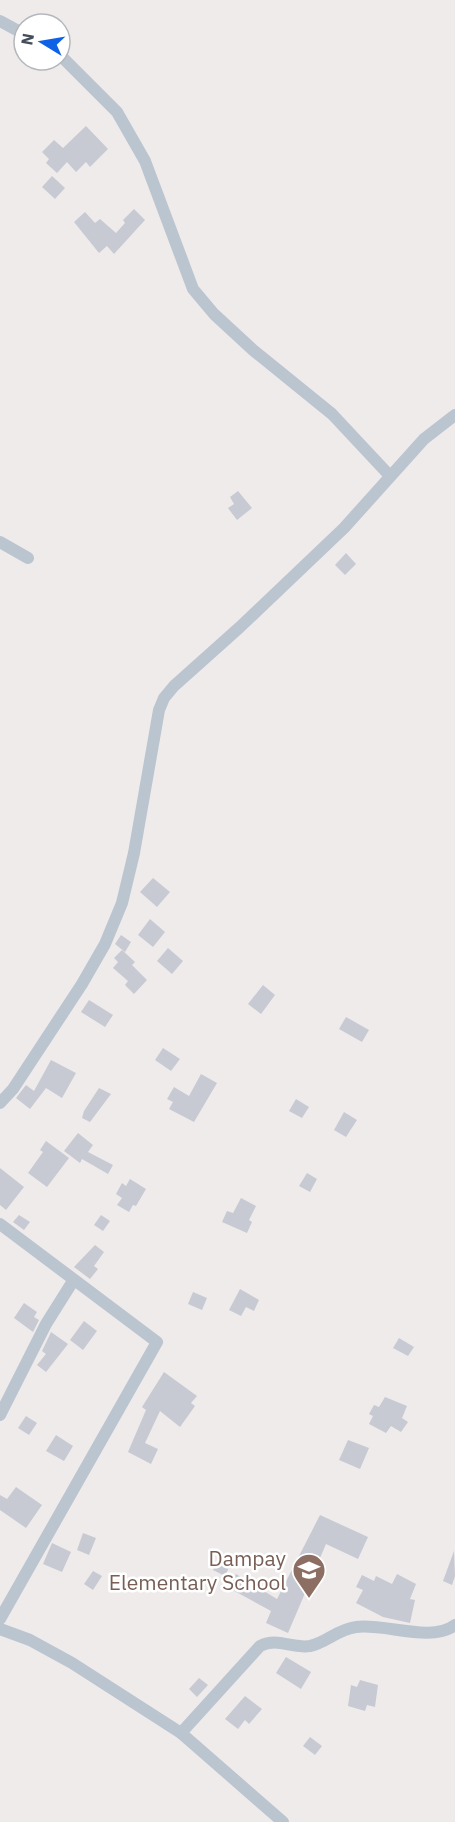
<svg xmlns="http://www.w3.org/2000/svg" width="455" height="1822" viewBox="0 0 455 1822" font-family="'IBM Plex Sans',sans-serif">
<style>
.building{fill:#c7cad2}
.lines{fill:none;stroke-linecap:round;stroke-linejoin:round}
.minor{stroke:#bbc5cf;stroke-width:12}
.labels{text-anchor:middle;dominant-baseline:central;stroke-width:5;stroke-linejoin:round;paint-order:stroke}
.education-label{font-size:21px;fill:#785e54;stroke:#fff;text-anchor:end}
</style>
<rect width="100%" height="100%" fill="#efebeb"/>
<g class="building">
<polygon points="86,126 108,149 90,167 86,162 76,172 67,162 57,173 46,163 49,159 42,152 54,140 63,148"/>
<polygon points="52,176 65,188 55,199 42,187"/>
<polygon points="134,209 145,220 114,254 107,246 99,253 74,222 85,212 95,223 100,219 116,233 125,223 123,220"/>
<polygon points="238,491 252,508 237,520 228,508 234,504 230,497"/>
<polygon points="346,553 356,564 345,575 335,565"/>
<polygon points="153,878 170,892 157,907 140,892"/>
<polygon points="150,919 165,932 153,947 138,935"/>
<polygon points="121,935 131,942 125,952 115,944"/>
<polygon points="168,948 183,961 172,974 157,961"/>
<polygon points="122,950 135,962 132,965 147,980 134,994 125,985 128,981 113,968 118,962 114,958"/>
<polygon points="263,985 275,995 261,1014 248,1004"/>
<polygon points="89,1000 113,1015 105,1027 81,1012"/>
<polygon points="346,1017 369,1030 362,1042 339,1029"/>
<polygon points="163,1048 180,1059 171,1071 155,1060"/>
<polygon points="51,1060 76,1073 62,1098 46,1088 30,1109 16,1098 26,1085 34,1091"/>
<polygon points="201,1074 217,1083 194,1122 169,1109 173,1102 167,1099 174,1087 189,1096"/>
<polygon points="99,1088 111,1094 90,1122 82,1118 84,1111"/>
<polygon points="296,1099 309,1107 302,1118 289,1111"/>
<polygon points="344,1112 357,1120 346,1137 334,1130"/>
<polygon points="78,1133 93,1145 88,1152 113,1165 108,1174 82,1159 80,1163 64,1151"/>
<polygon points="46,1141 69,1158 47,1187 28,1173 43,1152 40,1150"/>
<polygon points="0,1168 24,1187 6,1210 0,1205"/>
<polygon points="307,1173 317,1179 310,1192 299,1186"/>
<polygon points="130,1179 146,1189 136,1206 133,1205 129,1212 117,1205 122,1198 116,1194 122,1183 126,1186"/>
<polygon points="241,1198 256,1206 249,1220 252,1222 247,1233 222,1222 227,1211 233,1213"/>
<polygon points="19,1215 30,1222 24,1230 13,1222"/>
<polygon points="101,1215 110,1221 103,1231 94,1225"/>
<polygon points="95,1245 104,1252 94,1266 98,1269 90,1279 74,1267"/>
<polygon points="240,1289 259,1300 254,1311 246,1307 241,1316 229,1310"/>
<polygon points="193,1292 207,1298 202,1310 188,1304"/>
<polygon points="24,1303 37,1312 34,1317 39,1320 33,1332 14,1318"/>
<polygon points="84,1321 97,1331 83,1350 70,1340"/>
<polygon points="51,1332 68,1344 46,1372 37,1365 46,1354 42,1351"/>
<polygon points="399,1338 414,1347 408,1356 393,1348"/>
<polygon points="164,1372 197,1396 191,1403 195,1406 180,1427 160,1411 145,1443 158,1449 151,1464 128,1452 146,1410 142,1407"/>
<polygon points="385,1397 407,1406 402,1418 408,1422 401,1432 391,1426 386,1433 369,1424 373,1416 369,1414 374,1405 379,1407"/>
<polygon points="26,1416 37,1423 29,1435 18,1428"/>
<polygon points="56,1435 73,1446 64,1461 46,1451"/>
<polygon points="348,1440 369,1448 360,1469 339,1460"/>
<polygon points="16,1487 42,1505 26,1528 0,1510 0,1495 7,1499"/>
<polygon points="320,1515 368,1537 358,1559 326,1544 288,1633 266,1623 271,1611 229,1588 236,1574 277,1599"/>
<polygon points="83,1533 96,1538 89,1555 77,1550"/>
<polygon points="52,1543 71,1552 62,1572 43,1564"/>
<polygon points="454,1551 455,1576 452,1585 443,1581"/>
<polygon points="220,1555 232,1561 225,1576 213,1570"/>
<polygon points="93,1571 102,1576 93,1590 84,1584"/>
<polygon points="397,1574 416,1584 410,1599 415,1600 410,1623 383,1617 356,1603 363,1590 356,1587 362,1575 374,1581 376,1576 392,1584"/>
<polygon points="286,1657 311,1672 301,1689 276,1673"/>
<polygon points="199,1678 208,1685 197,1697 189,1689"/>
<polygon points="360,1680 378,1685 375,1707 367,1705 365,1711 348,1706 351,1685 357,1687"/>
<polygon points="245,1696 262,1709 249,1724 245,1720 238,1729 225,1719"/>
<polygon points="310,1737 322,1746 315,1755 303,1746"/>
</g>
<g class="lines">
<g class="minor">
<polyline points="0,21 24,34"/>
<polyline points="60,55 117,112 145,161 193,289 214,314 253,350 332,414 390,476"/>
<polyline points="0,542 28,558"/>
<polyline points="0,1103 13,1089 82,984 105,944 122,903 134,853 159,710 164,698 174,686 240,627 344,528 424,439 455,415"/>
<polyline points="0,1224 157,1342 0,1619"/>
<polyline points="0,1415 46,1324 73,1281"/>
<polyline points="0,1629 30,1640 72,1663 181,1733 283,1822"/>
<path d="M181,1733L260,1646C278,1637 291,1649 310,1646C326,1643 338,1629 356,1627C385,1623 431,1643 455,1625"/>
</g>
</g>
<defs>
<symbol id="school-pin" viewBox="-11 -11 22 30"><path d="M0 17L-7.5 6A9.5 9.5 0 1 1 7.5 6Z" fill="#8d6e63" stroke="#fff"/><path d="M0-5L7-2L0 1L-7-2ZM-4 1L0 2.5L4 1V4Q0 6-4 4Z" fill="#fff"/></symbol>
</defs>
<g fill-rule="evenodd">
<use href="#school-pin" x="290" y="1551" width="38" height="52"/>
</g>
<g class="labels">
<g class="education-label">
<text x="286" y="1558">Dampay<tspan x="286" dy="24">Elementary School</tspan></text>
</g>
</g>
<g transform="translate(42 42) rotate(281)"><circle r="28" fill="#ffffff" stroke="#b4b8bd" stroke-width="1.5"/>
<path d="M0-4.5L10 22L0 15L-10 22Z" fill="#0f61e5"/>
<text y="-9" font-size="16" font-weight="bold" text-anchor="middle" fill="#434e5a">N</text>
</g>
</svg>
